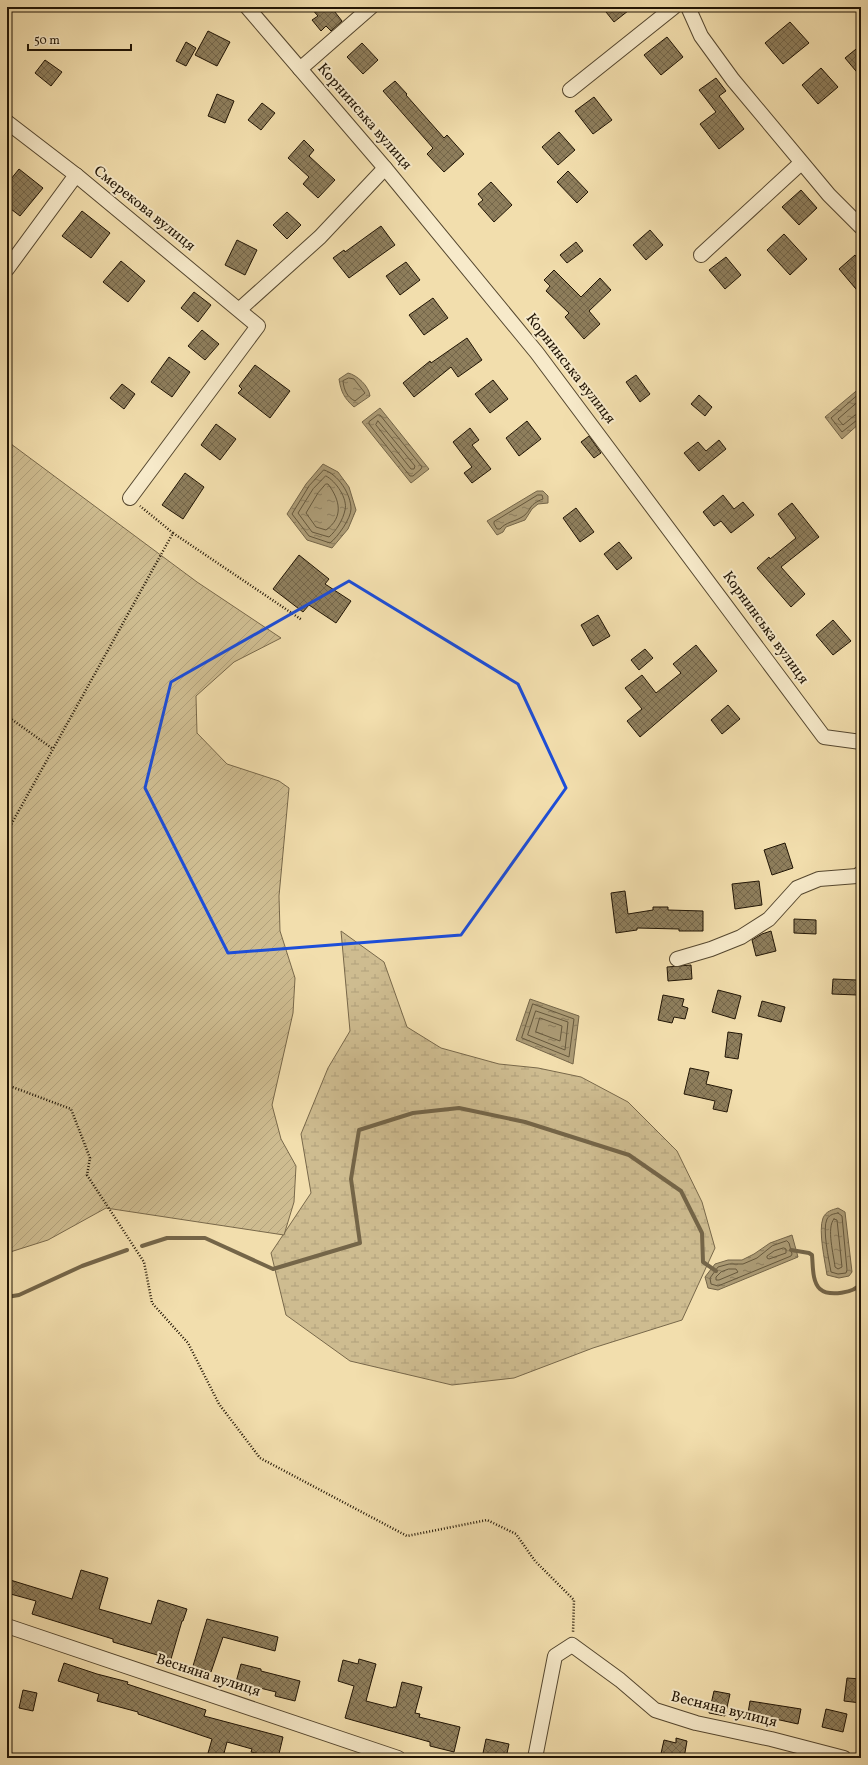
<svg xmlns="http://www.w3.org/2000/svg" width="868" height="1765" viewBox="0 0 868 1765" font-family="Vollkorn,serif">
<style>
.wetland{fill:url(#wetland-marsh);stroke:#78684a}
.garden{fill:url(#garden-furrows);stroke:#78684a}
.water{fill:url(#water-ripples);stroke:#746548}
.lines{fill:none;stroke-linecap:round;stroke-linejoin:round}
.shore{stroke:#66583c;stroke-width:1}
.stream{stroke:#746548;stroke-width:4}
.building{fill:url(#building-cross-hatch);stroke:#211505}
.minor-casing{stroke:#55472f;stroke-width:16}
.path{stroke:#211505;stroke-width:2.5;stroke-dasharray:1 2;stroke-linecap:butt}
.minor{stroke:#f7eaca;stroke-width:14}
.marked{fill:none;stroke:#1d4ed8;stroke-width:3;stroke-linejoin:round}
.labels{text-anchor:middle;dominant-baseline:central;stroke-width:4;stroke-linejoin:round;paint-order:stroke}
.street-label{font-size:15px;fill:#211505;stroke:#f7eaca}
</style>
<defs>
<pattern id="wetland-marsh" width="20" height="14" patternUnits="userSpaceOnUse"><rect width="20" height="14" fill="#cebc90"/><path d="M1 5h8M5 5V1M11 12h8M15 12V8" fill="none" stroke="#b1a17b"/></pattern>
<pattern id="garden-furrows" width="10" height="10" patternUnits="userSpaceOnUse"><rect width="10" height="10" fill="#cebc90"/><path d="M-1 1l2-2M0 10L10 0M9 11l2-2" fill="none" stroke="#b1a17b"/></pattern>
<pattern id="water-ripples" width="26" height="14" patternUnits="userSpaceOnUse"><rect width="26" height="14" fill="#ab9a74"/><path d="M2 4q2-2 4 0t4 0M15 11q2-2 4 0t4 0" fill="none" stroke="#8b7c5d"/></pattern>
<pattern id="building-cross-hatch" width="8" height="8" patternUnits="userSpaceOnUse"><rect width="8" height="8" fill="#8e7e5c"/><path d="M0 0l8 8M0 8l8-8" fill="none" stroke="#74664a"/></pattern>
</defs>
<rect width="100%" height="100%" fill="#f2dead"/>
<filter id="stains"><feTurbulence type="fractalNoise" baseFrequency=".005" numOctaves="4"/><feColorMatrix values="0 0 0 0 .2 0 0 0 0 .09 0 0 0 0 .02 0 0 0 .5 -.17"/></filter>
<radialGradient id="worn" r=".72"><stop offset=".6" stop-color="#630" stop-opacity="0"/><stop offset="1" stop-color="#630" stop-opacity=".3"/></radialGradient>
<polygon class="wetland" points="341,931 384,962 407,1027 441,1048 499,1064 538,1068 581,1077 628,1102 677,1151 702,1202 715,1248 682,1320 593,1348 514,1378 452,1385 350,1361 286,1315 271,1253 311,1193 301,1134 328,1068 350,1031"/>
<polygon class="garden" points="7,441 197,582 281,638 234,662 196,696 197,733 227,764 279,781 289,788 279,896 280,931 295,978 293,1013 272,1105 281,1139 296,1166 294,1202 284,1235 106,1208 48,1240 7,1253"/>
<g class="water">
<path d="M348,373C357,375 369,386 370,396L354,407C344,398 341,392 339,379Z"/>
<polygon points="861,387 861,422 842,439 825,417"/>
<polygon points="380,408 429,469 411,483 362,422"/>
<polygon points="323,464 338,472 349,487 356,510 348,529 332,548 307,540 287,514 306,484"/>
<polygon points="537,491 543,491 548,496 548,503 538,504 532,509 525,520 506,527 503,532 497,535 487,521"/>
<polygon points="530,999 579,1016 573,1064 516,1040"/>
<path d="M838,1208L845,1212L852,1272L849,1276L839,1278L827,1275C825,1261 818,1231 823,1218C826,1211 832,1210 838,1208Z"/>
<polygon points="792,1235 798,1257 718,1290 708,1288 705,1277 715,1264 728,1260 742,1260 754,1254 770,1243"/>
</g>
<g class="lines">
<g class="shore">
<path d="M349,378L354,379L365,393L355,401C347,397 344,390 343,381Z"/>
<polyline points="861,392 831,418 842,432 857,420 861,419"/>
<polyline points="861,399 838,419 843,425 855,415 861,414"/>
<polygon points="378,415 380,415 422,467 421,469 413,476 410,476 369,424 369,422"/>
<polygon points="378,421 415,466 414,469 411,469 376,425"/>
<path d="M324,470C338,474 351,494 351,509C351,518 338,537 330,543L309,536L292,514L309,486Z"/>
<path d="M326,476C336,481 348,499 345,510C343,520 336,531 329,537L312,532L298,513L313,489Z"/>
<path d="M326,484H328C340,500 344,517 326,530L316,527L306,513L318,493Z"/>
<path d="M538,495H542L543,499C527,505 532,511 522,517C514,522 506,522 500,529H497L494,524V522Z"/>
<polygon points="533,1004 574,1019 569,1057 522,1038"/>
<polygon points="536,1011 568,1022 565,1050 528,1035"/>
<polygon points="540,1018 562,1026 560,1041 536,1032"/>
<path d="M838,1213L842,1216L847,1270L846,1273L838,1274L831,1272C829,1260 822,1229 827,1219C830,1214 834,1214 838,1213Z"/>
<path d="M834,1219L837,1220L842,1267L838,1269L835,1267C834,1256 826,1227 834,1219Z"/>
<polygon points="787,1241 789,1243 792,1254 791,1256 718,1286 711,1284 710,1278 718,1267 729,1264 743,1264 757,1258 772,1246"/>
<polygon points="784,1248 786,1249 786,1253 769,1259 767,1258 767,1256 774,1251"/>
<polygon points="729,1269 736,1269 738,1272 719,1280 716,1280 716,1277 721,1272"/>
</g>
<g class="stream">
<polyline points="861,1212 859,1212 861,1226"/>
<polyline points="142,1246 167,1238 205,1238 273,1269 360,1243 351,1179 359,1130 413,1113 459,1108 525,1122 629,1155 681,1191 702,1233 703,1262 716,1271"/>
<path d="M791,1250L809,1253L812,1255C813,1265 812,1282 820,1289C829,1297 855,1293 861,1283"/>
<polyline points="7,1297 19,1295 82,1266 127,1250"/>
</g>
</g>
<g class="building">
<polygon points="310,7 331,7 342,21 331,31 326,26 321,31 312,20 318,16"/>
<polygon points="602,7 633,7 614,22"/>
<polygon points="790,22 809,43 783,64 765,43"/>
<polygon points="208,31 230,42 217,66 195,55"/>
<polygon points="667,37 683,57 661,75 644,55"/>
<polygon points="186,42 196,48 186,66 176,61"/>
<polygon points="362,43 378,60 363,74 347,57"/>
<polygon points="861,45 861,77 845,58"/>
<polygon points="45,60 62,72 51,86 35,73"/>
<polygon points="821,68 838,87 818,104 802,85"/>
<polygon points="716,78 726,91 719,96 744,129 719,149 700,124 716,112 699,90"/>
<polygon points="395,81 407,94 406,95 444,138 447,135 464,154 444,172 427,154 433,148 383,91"/>
<polygon points="217,94 234,101 225,123 208,116"/>
<polygon points="594,97 612,120 593,134 575,111"/>
<polygon points="262,103 275,113 261,130 248,120"/>
<polygon points="559,132 575,150 558,165 542,147"/>
<polygon points="304,140 314,150 309,156 335,180 318,198 303,184 309,177 288,158"/>
<polygon points="19,169 43,188 20,216 7,206 7,184"/>
<polygon points="568,171 588,192 577,203 557,182"/>
<polygon points="491,182 512,205 494,222 478,204 483,200 478,194"/>
<polygon points="801,190 817,208 799,225 782,207"/>
<polygon points="82,211 110,233 91,258 62,236"/>
<polygon points="287,212 301,225 287,239 273,225"/>
<polygon points="381,226 395,245 349,278 333,258 344,250 345,252"/>
<polygon points="650,230 663,245 646,260 633,245"/>
<polygon points="784,234 807,259 790,275 767,250"/>
<polygon points="237,240 257,250 245,275 225,265"/>
<polygon points="576,242 583,251 567,263 560,255"/>
<polygon points="855,255 861,263 861,295 839,269"/>
<polygon points="726,257 741,275 725,289 709,270"/>
<polygon points="121,261 145,281 128,302 103,282"/>
<polygon points="406,262 420,280 400,295 386,276"/>
<polygon points="554,270 581,297 600,278 611,290 589,311 600,324 584,339 565,317 569,313 546,291 550,286 544,280"/>
<polygon points="194,292 211,305 198,322 181,308"/>
<polygon points="433,298 448,318 424,335 409,315"/>
<polygon points="202,330 219,344 205,360 188,346"/>
<polygon points="467,338 482,360 458,377 451,367 414,397 403,383 430,361 431,363"/>
<polygon points="169,357 190,372 172,397 151,382"/>
<polygon points="255,365 290,391 270,418 238,393 242,389 239,386"/>
<polygon points="636,375 650,394 640,402 626,382"/>
<polygon points="493,380 508,399 490,413 475,394"/>
<polygon points="122,384 135,394 124,409 110,398"/>
<polygon points="699,395 712,407 705,416 691,404"/>
<polygon points="527,421 541,439 519,456 506,438"/>
<polygon points="216,424 236,439 220,460 201,445"/>
<polygon points="470,428 479,440 472,445 491,469 472,483 464,473 472,467 453,442"/>
<polygon points="589,436 601,453 594,458 581,442"/>
<polygon points="719,440 726,449 699,471 684,453 698,442 706,451"/>
<polygon points="185,473 204,487 183,519 162,505"/>
<polygon points="723,495 734,509 743,502 754,515 731,533 721,521 714,526 703,512"/>
<polygon points="792,503 819,537 781,567 805,594 791,607 757,568 769,557 770,559 796,538 778,514"/>
<polygon points="576,508 594,532 580,542 563,518"/>
<polygon points="619,542 632,558 617,570 604,554"/>
<polygon points="299,555 329,579 325,584 351,601 336,623 309,605 303,612 273,589"/>
<polygon points="598,615 610,636 593,646 581,625"/>
<polygon points="833,620 851,641 833,655 816,635"/>
<polygon points="696,645 717,671 640,737 627,721 642,709 625,688 642,675 656,693 681,673 673,664"/>
<polygon points="645,649 653,658 639,670 631,660"/>
<polygon points="728,705 740,719 722,734 711,720"/>
<polygon points="785,843 793,868 772,875 764,850"/>
<polygon points="759,881 762,905 735,909 732,884"/>
<polygon points="625,891 628,914 653,910 653,907 668,907 668,910 703,911 703,931 679,931 679,929 637,928 637,930 616,933 611,893"/>
<polygon points="794,919 816,920 816,934 794,933"/>
<polygon points="771,931 776,951 756,956 752,940 762,934"/>
<polygon points="691,965 692,979 668,981 667,967"/>
<polygon points="833,979 857,980 857,995 832,994"/>
<polygon points="718,990 741,996 735,1019 712,1012"/>
<polygon points="663,995 684,999 682,1006 688,1008 685,1019 674,1017 672,1023 658,1020"/>
<polygon points="762,1001 785,1007 781,1022 758,1016"/>
<polygon points="728,1032 742,1034 738,1059 725,1057"/>
<polygon points="690,1068 709,1072 706,1084 732,1090 727,1112 713,1109 715,1101 684,1094"/>
<polygon points="81,1570 108,1578 99,1609 151,1624 158,1600 187,1609 183,1621 182,1621 171,1659 113,1642 113,1639 32,1614 36,1601 7,1593 7,1579 72,1599"/>
<polygon points="207,1619 278,1637 275,1651 223,1637 211,1672 193,1666"/>
<polygon points="359,1659 376,1664 366,1701 393,1708 393,1707 396,1707 402,1682 422,1687 415,1713 420,1714 419,1717 460,1727 454,1752 430,1746 430,1742 345,1718 354,1686 338,1681 343,1660 358,1664"/>
<polygon points="64,1663 97,1674 128,1682 127,1684 206,1710 204,1716 283,1737 278,1758 251,1752 252,1749 227,1742 223,1757 208,1753 212,1739 138,1714 138,1712 97,1701 99,1694 58,1681"/>
<polygon points="241,1664 261,1669 261,1671 300,1681 295,1701 275,1696 276,1692 236,1682"/>
<polygon points="847,1678 861,1679 861,1703 844,1701"/>
<polygon points="23,1690 37,1693 33,1711 19,1708"/>
<polygon points="714,1691 730,1694 725,1716 709,1713"/>
<polygon points="750,1701 801,1709 798,1724 748,1713"/>
<polygon points="826,1709 847,1714 843,1732 822,1727"/>
<polygon points="676,1738 687,1741 684,1758 660,1758 664,1740 676,1743"/>
<polygon points="486,1739 509,1744 506,1758 482,1758"/>
</g>
<g class="lines">
<defs>
<g id="minor">
<polyline points="247,7 385,168 537,353 824,737 861,742"/>
<polyline points="688,7 701,36 733,80 829,195 861,227"/>
<polyline points="300,69 371,7"/>
<polyline points="570,90 674,7"/>
<polyline points="7,122 76,175 258,326 130,498"/>
<polyline points="701,255 801,163"/>
<polyline points="7,269 76,175"/>
<polyline points="240,309 320,237 385,168"/>
<polyline points="677,959 711,949 741,937 769,919 797,888 819,879 857,876 861,873"/>
<polyline points="7,1626 398,1758"/>
<polyline points="535,1758 555,1656 572,1645 620,1680 655,1710 696,1723 771,1739 844,1758"/>
</g>
</defs>
<use href="#minor" class="minor-casing"/>
<g class="path">
<polyline points="173,533 302,620"/>
<polyline points="7,716 53,749"/>
<polyline points="7,832 173,533 140,506"/>
<polyline points="7,1085 71,1109 90,1158 87,1175 144,1262 152,1303 188,1343 219,1404 260,1458 407,1536 487,1520 516,1534 535,1561 574,1600 573,1633"/>
</g>
<use href="#minor" class="minor"/>
</g>
<path class="marked" d="M349,581L518,684L566,788L461,935L228,953L145,788L171,682Z"/>
<g class="labels">
<g class="street-label">
<text transform="translate(364 117) rotate(49)">Корнинська вулиця</text>
<text transform="translate(144 209) rotate(39)">Смерекова вулиця</text>
<text transform="translate(570 369) rotate(52)">Корнинська вулиця</text>
<text transform="translate(765 628) rotate(54)">Корнинська вулиця</text>
<text transform="translate(208 1676) rotate(18)">Весняна вулиця</text>
<text transform="translate(724 1710) rotate(14)">Весняна вулиця</text>
</g>
</g>
<rect width="868" height="1765" fill="none" stroke="#f2dead" stroke-width="24"/>
<rect x="8" y="8" width="852" height="1749" fill="none" stroke="#211505" stroke-width="2"/>
<rect x="12" y="12" width="844" height="1741" fill="none" stroke="#211505"/>
<path d="M28 44v6h103v-6" fill="none" stroke="#211505" stroke-width="2"/>
<text x="34" y="44" font-size="12" fill="#211505" stroke="#f7eaca" stroke-width="3" paint-order="stroke">50 m</text>
<rect width="100%" height="100%" filter="url(#stains)"/>
<rect width="100%" height="100%" fill="url(#worn)"/>
</svg>
